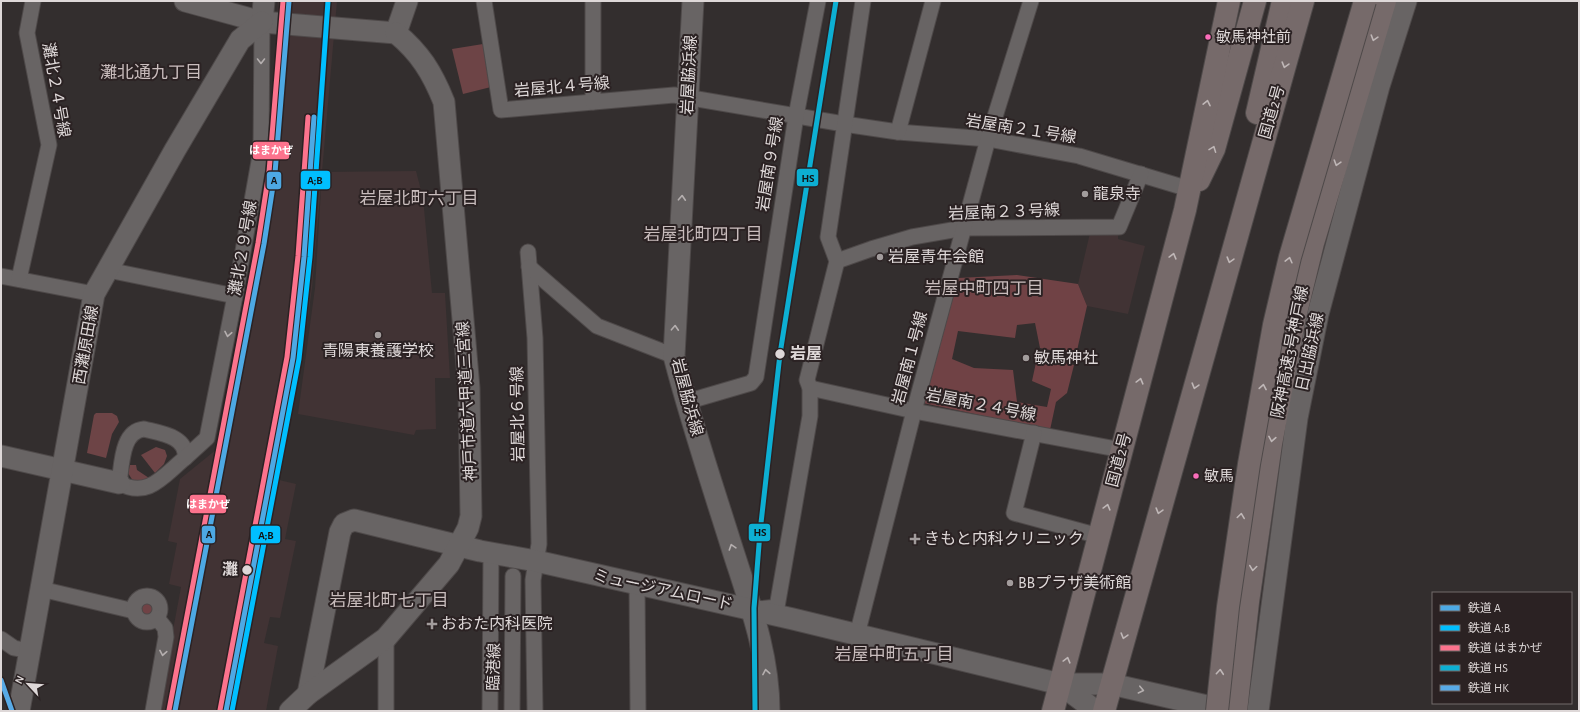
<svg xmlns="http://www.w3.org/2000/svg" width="1580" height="712" viewBox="0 0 1580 712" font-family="'Alegreya Sans','Noto Sans JP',sans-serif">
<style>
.built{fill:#413334}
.green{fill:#6d4446}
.forest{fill:#704245}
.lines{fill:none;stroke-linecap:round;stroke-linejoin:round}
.street-casing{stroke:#4e4949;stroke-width:17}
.secondary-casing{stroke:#4e4949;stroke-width:23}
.highway-casing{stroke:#4e4949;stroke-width:24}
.street{stroke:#686464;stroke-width:15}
.secondary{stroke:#686464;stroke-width:21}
.highway{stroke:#766a6a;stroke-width:22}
.highway-bridge-casing{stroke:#4e4949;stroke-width:24;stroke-linecap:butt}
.highway-bridge{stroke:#766a6a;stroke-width:22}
.rail-1-casing{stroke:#2b2223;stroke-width:8}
.rail-2-casing{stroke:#2b2223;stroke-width:8}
.rail-3-casing{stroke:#2b2223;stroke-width:8}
.rail-4-casing{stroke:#2b2223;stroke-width:8}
.rail-5-casing{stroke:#2b2223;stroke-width:8}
.rail-1{stroke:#4da9e4;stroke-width:5}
.rail-2{stroke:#00bfff;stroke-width:5}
.rail-3{stroke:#fc738d;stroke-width:5}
.rail-4{stroke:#0dafd3;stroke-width:5}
.rail-5{stroke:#58aae6;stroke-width:5}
.oneway{stroke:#bfb7b7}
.oneway2{stroke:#b5afaf}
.bus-dot{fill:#fb6dba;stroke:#2b2223;stroke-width:1.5}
.poi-dot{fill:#a29c9c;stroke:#2b2223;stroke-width:1.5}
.stop-dot{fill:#ded8d8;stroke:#2b2223;stroke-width:1.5}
.labels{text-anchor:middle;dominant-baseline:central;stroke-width:4;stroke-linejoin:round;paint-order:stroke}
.bus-label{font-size:15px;fill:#ded8d8;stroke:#2b2223;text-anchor:start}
.street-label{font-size:16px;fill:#ded8d8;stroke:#2b2223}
.poi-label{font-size:16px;fill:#ded8d8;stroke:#2b2223;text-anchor:start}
.stop-label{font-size:16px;font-weight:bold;fill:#ded8d8;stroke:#2b2223;text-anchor:start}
.neighbourhood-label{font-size:17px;fill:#c9bdbd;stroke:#2b2223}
.line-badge{stroke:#2b2223;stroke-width:1.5}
.badge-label{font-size:11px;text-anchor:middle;font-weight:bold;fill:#fff}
.pale-badge-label{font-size:11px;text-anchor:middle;font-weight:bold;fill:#111}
</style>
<rect width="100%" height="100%" fill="#332e2e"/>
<g class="built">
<polygon points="278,1 337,1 322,172 416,171 423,198 432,293 445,293 450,378 435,378 436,429 416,430 414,435 298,414 315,288 322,174 312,288 301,368 279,480 296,484 285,539 296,541 280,618 270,617 264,643 278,646 266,711 158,711 181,587 169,584 177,543 168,541 180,479 217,449 270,157"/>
<polygon points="1118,231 1118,239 1145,246 1128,314 1087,306 1078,284 1090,233"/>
</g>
<g class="green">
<polygon points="483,44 491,87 463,94 452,49"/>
<polygon points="96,413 112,413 117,416 119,422 112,434 106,458 87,453 94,415"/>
<polygon points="156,447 165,450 167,456 164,464 155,473 141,455"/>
<polygon points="130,465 136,465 137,470 149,478 145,481 133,481 128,473"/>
</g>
<g class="forest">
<polygon points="1017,275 1078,284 1087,306 1076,355 1040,348 1035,323 1017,325 1015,338 958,331 952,359 974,368 1013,370 1017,402 1047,407 1051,389 1032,381 1037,358 1074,365 1067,393 1056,402 1050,430 923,403 958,278"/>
<circle cx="147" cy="609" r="8"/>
</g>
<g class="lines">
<defs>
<g id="street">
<polyline points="484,1 501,110 674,95 844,124 898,132 988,139 1079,156 1189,189"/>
<polyline points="593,102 593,1"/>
<polyline points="898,132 933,1"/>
<polyline points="528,252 535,338 539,544 533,580 535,711"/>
<polyline points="837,261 871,249 912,237 964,228 1119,227 1141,174"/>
<polyline points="529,267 597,326 674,356"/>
<polyline points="108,270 235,296"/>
<polyline points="1,276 94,294"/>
<polyline points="19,279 49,145 27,33 33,1"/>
<polyline points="810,388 914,411 1122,450"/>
<polyline points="686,402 751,383 756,377 796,116 818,1"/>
<path d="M144,429C159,433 188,436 185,458C163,476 148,499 119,483C122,466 121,431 144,429Z"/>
<polyline points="1034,433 1014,513 1099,536"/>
<polyline points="185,458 207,438 235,296 261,150 262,22"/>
<polyline points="637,584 638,711"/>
<polyline points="41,589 134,611"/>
<circle cx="147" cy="609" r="13"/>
<polyline points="759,609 777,607 810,416 810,388 807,380 837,261 828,237 863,1"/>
<polyline points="857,635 914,411 988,139 1031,1"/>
<polyline points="386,638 386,711"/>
<polyline points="1,639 14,648 30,651"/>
<polyline points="153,711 166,637 165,628 157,618"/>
<polyline points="490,711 491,552"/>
<polyline points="512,711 513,576"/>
</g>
<g id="secondary">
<polyline points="185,1 262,22 396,33 407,1"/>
<path d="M693,1L674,356C691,422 713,487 733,551C750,604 769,655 769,711"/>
<polyline points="262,22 264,1"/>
<polyline points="1,456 119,483"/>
<polyline points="1060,684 1096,711"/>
<polyline points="308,694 340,532 344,524 354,520 480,551 536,561 793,619 1060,684 1111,684 1229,711"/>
<polyline points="19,711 94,294 175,150 240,40 262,22"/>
<path d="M290,711L308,694L386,638L449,564L468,528L471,516L469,388L444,102C432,72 420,53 396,33"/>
<polyline points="1258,711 1297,418 1318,314 1379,86 1406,1"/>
</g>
<g id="highway">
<polyline points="1257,113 1283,1"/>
<polyline points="1199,180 1214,149 1255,1"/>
<polyline points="1053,711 1185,210 1229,1"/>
<polyline points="1104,711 1303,1"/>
<polyline points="1236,711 1248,602 1271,444 1295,317 1313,243 1385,1"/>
</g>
</defs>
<use href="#street" class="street-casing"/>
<use href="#secondary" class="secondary-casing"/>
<use href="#highway" class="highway-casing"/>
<use href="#street" class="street"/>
<use href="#secondary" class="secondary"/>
<use href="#highway" class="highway"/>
<defs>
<polyline id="highway-bridge" points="1217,711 1228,607 1249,464 1274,325 1290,257 1365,1"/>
</defs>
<use href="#highway-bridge" class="highway-bridge-casing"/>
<use href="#highway-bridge" class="highway-bridge"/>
<defs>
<g id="rail-1">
<polyline points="175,711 264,244 275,173 289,1"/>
<polyline points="226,711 293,358 304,257 314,117"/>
</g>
<polyline id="rail-2" points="232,711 299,359 310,257 328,1"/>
<g id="rail-3">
<polyline points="169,710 258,243 269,172 283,1"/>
<polyline points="220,710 287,357 298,256 308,117"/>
</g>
<polyline id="rail-4" points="755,711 754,608 760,532 780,354 836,1"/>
<polyline id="rail-5" points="1,680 12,711"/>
</defs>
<use href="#rail-1" class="rail-1-casing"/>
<use href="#rail-2" class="rail-2-casing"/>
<use href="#rail-3" class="rail-3-casing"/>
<use href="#rail-4" class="rail-4-casing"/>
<use href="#rail-5" class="rail-5-casing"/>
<use href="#rail-1" class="rail-1"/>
<use href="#rail-2" class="rail-2"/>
<use href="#rail-3" class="rail-3"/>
<use href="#rail-4" class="rail-4"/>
<use href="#rail-5" class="rail-5"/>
</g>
<defs><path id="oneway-chevron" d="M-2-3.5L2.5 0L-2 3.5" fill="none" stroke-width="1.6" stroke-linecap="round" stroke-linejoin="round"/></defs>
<g class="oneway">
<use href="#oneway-chevron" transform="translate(1374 38) rotate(107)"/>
<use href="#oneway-chevron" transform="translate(1285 65) rotate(106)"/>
<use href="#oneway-chevron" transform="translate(1207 103) rotate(-78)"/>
<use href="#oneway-chevron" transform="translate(1213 149) rotate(-69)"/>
<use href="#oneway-chevron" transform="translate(1337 163) rotate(107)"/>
<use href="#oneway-chevron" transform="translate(1173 256) rotate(-75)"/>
<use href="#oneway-chevron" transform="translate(1230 260) rotate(106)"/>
<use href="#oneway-chevron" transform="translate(1289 260) rotate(-76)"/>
<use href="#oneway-chevron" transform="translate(1140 381) rotate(-75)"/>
<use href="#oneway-chevron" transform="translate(1195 386) rotate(106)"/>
<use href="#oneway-chevron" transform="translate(1263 387) rotate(-80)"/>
<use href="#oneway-chevron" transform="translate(1272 439) rotate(100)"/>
<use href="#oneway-chevron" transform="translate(1107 507) rotate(-75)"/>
<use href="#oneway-chevron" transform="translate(1159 511) rotate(106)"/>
<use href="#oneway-chevron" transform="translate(1241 516) rotate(-82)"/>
<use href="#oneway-chevron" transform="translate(1253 568) rotate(98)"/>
<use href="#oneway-chevron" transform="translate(1124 636) rotate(106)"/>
<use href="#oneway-chevron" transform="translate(1067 660) rotate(-75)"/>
<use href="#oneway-chevron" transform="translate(1220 672) rotate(-85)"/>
</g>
<g class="oneway2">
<use href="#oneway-chevron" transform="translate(261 61) rotate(90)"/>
<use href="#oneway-chevron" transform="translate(682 198) rotate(-87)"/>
<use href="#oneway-chevron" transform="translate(675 328) rotate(-87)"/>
<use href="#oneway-chevron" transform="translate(228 334) rotate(101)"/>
<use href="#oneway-chevron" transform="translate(732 547) rotate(-108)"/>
<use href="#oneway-chevron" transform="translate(163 653) rotate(100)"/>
<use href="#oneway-chevron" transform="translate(766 672) rotate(-100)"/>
<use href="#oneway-chevron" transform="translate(1141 690) rotate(13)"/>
</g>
<g class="bus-dot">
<circle cx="1208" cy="37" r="3.5"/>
<circle cx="1196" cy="476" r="3.5"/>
</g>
<g class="poi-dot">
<circle cx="1085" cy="194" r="4"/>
<circle cx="880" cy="257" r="4"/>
<circle cx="378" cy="335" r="4"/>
<circle cx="1026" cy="358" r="4"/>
<path d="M913 533h4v4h4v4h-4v4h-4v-4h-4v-4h4z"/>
<circle cx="1010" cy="583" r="4"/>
<path d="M430 618h4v4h4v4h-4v4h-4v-4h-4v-4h4z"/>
</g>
<g class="stop-dot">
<circle cx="780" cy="354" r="5.5"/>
<circle cx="247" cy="570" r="5.5"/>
</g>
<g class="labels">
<g class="bus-label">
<text x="1216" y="37">敏馬神社前</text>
<text x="1204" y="476">敏馬</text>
</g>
<g class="street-label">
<text transform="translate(689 75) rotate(-87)">岩屋脇浜線</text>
<text transform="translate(562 87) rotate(-5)">岩屋北４号線</text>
<text transform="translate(56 90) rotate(80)">灘北２４号線</text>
<text transform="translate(1272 112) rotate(-74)">国道2号</text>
<text transform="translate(1021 129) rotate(9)">岩屋南２１号線</text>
<text transform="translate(770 164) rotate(-81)">岩屋南９号線</text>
<text transform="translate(1004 212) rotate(-2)">岩屋南２３号線</text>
<text transform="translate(243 248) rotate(-80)">灘北２９号線</text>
<text transform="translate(86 345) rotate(-80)">西灘原田線</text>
<text transform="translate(1290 352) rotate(-79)">阪神高速3号神戸線</text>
<text transform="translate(1310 352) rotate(-78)">日出脇浜線</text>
<text transform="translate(910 358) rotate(-75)">岩屋南１号線</text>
<text transform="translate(687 397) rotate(75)">岩屋脇浜線</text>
<text transform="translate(467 401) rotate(-93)">神戸市道六甲道三宮線</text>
<text transform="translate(981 405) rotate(11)">岩屋南２４号線</text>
<text transform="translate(518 414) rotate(-91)">岩屋北６号線</text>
<text transform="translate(1119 460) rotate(-75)">国道2号</text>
<text transform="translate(663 590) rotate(12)">ミュージアムロード</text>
<text transform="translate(494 667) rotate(-89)">臨港線</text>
</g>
<g class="poi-label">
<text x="1093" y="194">龍泉寺</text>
<text x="888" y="257">岩屋青年会館</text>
<text x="378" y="351" text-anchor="middle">青陽東養護学校</text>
<text x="1034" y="358">敏馬神社</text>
<text x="924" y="539">きもと内科クリニック</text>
<text x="1018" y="583">BBプラザ美術館</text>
<text x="441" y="624">おおた内科医院</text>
</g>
<g class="stop-label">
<text x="790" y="354">岩屋</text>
<text x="238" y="570" text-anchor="end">灘</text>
</g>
<g class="neighbourhood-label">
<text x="151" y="72">灘北通九丁目</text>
<text x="419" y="198">岩屋北町六丁目</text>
<text x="703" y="234">岩屋北町四丁目</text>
<text x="984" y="288">岩屋中町四丁目</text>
<text x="389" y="600">岩屋北町七丁目</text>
<text x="894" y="654">岩屋中町五丁目</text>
</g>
</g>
<g class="line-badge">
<rect x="252" y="141" width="38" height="19" rx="4" fill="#fc738d"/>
<rect x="796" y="168" width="23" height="19" rx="4" fill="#0dafd3"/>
<rect x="300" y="170" width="31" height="20" rx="4" fill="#00bfff"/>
<rect x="266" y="171" width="16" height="19" rx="4" fill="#4da9e4"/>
<rect x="189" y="494" width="38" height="20" rx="4" fill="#fc738d"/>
<rect x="748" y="523" width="23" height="19" rx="4" fill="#0dafd3"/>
<rect x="201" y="525" width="15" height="19" rx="4" fill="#4da9e4"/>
<rect x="250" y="525" width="31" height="19" rx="4" fill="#00bfff"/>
</g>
<g class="badge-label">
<text x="271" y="154">はまかぜ</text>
<text x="208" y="508">はまかぜ</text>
</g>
<g class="pale-badge-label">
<text x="808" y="182">HS</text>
<text x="315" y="184">A;B</text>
<text x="274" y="184">A</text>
<text x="760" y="536">HS</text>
<text x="209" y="538">A</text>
<text x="266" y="539">A;B</text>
</g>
<rect width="1580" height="712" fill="none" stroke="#ded8d8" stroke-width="4"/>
<rect x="1432" y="592" width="140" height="112" fill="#2b2223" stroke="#736b6b"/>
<rect x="1440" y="605" width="20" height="6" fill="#4da9e4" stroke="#736b6b"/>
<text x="1468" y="612" font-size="12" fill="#ded8d8">鉄道 A</text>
<rect x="1440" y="625" width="20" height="6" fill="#00bfff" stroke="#736b6b"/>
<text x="1468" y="632" font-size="12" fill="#ded8d8">鉄道 A;B</text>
<rect x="1440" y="645" width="20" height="6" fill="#fc738d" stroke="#736b6b"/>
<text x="1468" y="652" font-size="12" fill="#ded8d8">鉄道 はまかぜ</text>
<rect x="1440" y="665" width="20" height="6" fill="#0dafd3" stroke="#736b6b"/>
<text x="1468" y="672" font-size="12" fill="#ded8d8">鉄道 HS</text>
<rect x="1440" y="685" width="20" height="6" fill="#58aae6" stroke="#736b6b"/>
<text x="1468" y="692" font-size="12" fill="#ded8d8">鉄道 HK</text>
<g transform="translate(28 684) rotate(296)" stroke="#2b2223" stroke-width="3" paint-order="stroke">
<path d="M0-3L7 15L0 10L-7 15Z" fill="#ded8d8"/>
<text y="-6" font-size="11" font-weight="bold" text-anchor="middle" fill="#ded8d8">N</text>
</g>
</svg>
